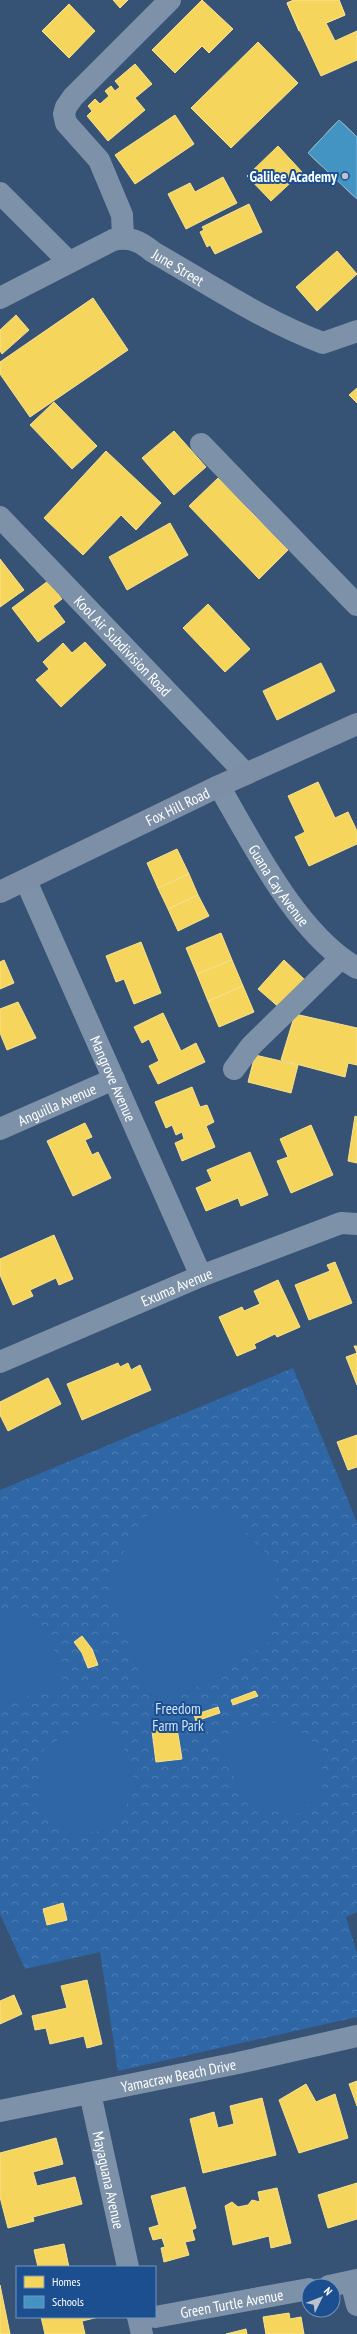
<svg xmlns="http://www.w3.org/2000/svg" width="357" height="2334" viewBox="0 0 357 2334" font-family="'PT Sans Narrow',sans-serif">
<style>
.forest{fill:url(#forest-crowns)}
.pitch{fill:#2f66a5}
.homes{fill:#f6d55c;stroke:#f9e28d}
.schools{fill:#4393c3;stroke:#7bb3d5}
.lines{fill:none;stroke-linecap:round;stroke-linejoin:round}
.minor{stroke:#7d92a8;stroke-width:22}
.major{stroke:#7d8ea7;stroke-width:22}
.poi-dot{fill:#b9c2ce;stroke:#1b4f8f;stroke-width:1.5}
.labels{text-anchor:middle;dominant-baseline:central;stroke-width:4;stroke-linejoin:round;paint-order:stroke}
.poi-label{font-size:15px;font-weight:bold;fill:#fff;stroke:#1b4f8f;text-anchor:end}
.street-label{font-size:15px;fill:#fff;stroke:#1b4f8f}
.park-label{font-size:15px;fill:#cfe3fa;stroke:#1b4f8f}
</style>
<defs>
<pattern id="forest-crowns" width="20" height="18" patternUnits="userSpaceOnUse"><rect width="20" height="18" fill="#2f66a5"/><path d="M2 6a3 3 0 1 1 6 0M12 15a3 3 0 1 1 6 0" fill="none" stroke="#4e7db2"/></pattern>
</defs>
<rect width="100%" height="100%" fill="#365274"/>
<polygon class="forest" points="293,1368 357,1522 357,1912 346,1917 357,1953 357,2017 118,2071 100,1952 25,1969 0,1914 0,1490"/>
<g class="pitch">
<polygon points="220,1508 278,1565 270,1641 172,1702 146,1693 106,1581 146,1516"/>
<polygon points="0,1609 37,1617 65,1672 58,1689 0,1703"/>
<polygon points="95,1717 116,1725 137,1788 110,1830 68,1834 37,1803 43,1750"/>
<polygon points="286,1720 323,1750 322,1794 294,1816 248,1805 221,1749 229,1732"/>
</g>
<g class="homes">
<polygon points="113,0 128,0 120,8"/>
<polygon points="202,0 233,29 209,53 202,46 175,73 152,50"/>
<polygon points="294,0 339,0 345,15 326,23 299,31 287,3"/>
<polygon points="294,0 339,0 345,15 326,23 335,41 357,31 357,60 321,76 287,3"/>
<polygon points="69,4 95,31 69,58 42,31"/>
<polygon points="258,42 298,83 231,148 191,108"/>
<polygon points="135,64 152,84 135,98 145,110 108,141 87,116 92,111 88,106 95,99 100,104 109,96 105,91 111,86 115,91 120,87 115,81"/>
<polygon points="175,115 194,144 135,184 115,155"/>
<polygon points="339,120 357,137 357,199 308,153"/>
<polygon points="278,146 302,172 271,201 247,176"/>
<polygon points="223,177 237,203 186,229 168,194 190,183 195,192"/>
<polygon points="249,204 262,232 215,254 210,245 207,247 200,232 204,230 202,227"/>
<polygon points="337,251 357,274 317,311 296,287"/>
<polygon points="93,298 128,350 30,417 0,374 0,362"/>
<polygon points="16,315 29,330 2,354 0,351 0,330"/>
<polygon points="357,388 357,403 349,395"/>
<polygon points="54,402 97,446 72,469 30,425"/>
<polygon points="174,431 206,467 174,495 142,458"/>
<polygon points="106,451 161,503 136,530 121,515 83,555 44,518"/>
<polygon points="218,478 288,550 259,579 189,506"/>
<polygon points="170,523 188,555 127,590 109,557"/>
<polygon points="0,559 24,590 0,607"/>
<polygon points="48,581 62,599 53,606 65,622 38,642 12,608"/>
<polygon points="208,604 250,649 225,672 183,628"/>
<polygon points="85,642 106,665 61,707 36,680 49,669 43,662 63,643 72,653"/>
<polygon points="321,663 335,691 277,720 263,691"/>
<polygon points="318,782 335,818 348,812 357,831 357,844 309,866 295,837 305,832 288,796"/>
<polygon points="177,849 189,874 158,888 147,863"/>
<polygon points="189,874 198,895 168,909 158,888"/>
<polygon points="198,895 209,916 178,931 168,909"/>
<polygon points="221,933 232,960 197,974 186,948"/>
<polygon points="141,942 161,993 134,1004 124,979 116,982 106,956"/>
<polygon points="4,960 14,983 0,989 0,962"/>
<polygon points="232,960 243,986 208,1001 197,974"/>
<polygon points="284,960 306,981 281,1009 258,989"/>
<polygon points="243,986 254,1012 219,1027 208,1001"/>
<polygon points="18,1002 36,1038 7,1050 0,1033 0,1009"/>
<polygon points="163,1013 181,1051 196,1043 205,1062 158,1084 149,1066 159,1061 149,1039 142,1043 134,1027"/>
<polygon points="295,1014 357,1028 357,1065 348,1063 345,1077 281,1060"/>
<polygon points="255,1055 298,1065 291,1093 248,1082"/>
<polygon points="192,1087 200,1107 207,1105 214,1122 206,1126 215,1147 182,1161 175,1143 184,1139 182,1132 176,1135 172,1125 166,1128 155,1102"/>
<polygon points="355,1116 357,1117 357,1163 348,1161"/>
<polygon points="85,1123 92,1137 85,1140 92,1155 98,1152 111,1178 73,1196 47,1141"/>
<polygon points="311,1125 333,1175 291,1193 277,1161 288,1157 280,1139"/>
<polygon points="250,1152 268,1195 241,1206 238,1198 206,1211 196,1188 212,1181 207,1170"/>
<polygon points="54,1235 73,1279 59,1285 56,1278 30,1290 33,1296 13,1305 0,1275 0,1259"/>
<polygon points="335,1262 352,1303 309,1320 295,1285 330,1271 327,1265"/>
<polygon points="278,1280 300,1327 277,1337 275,1334 254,1344 256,1348 237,1356 219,1317 242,1307 244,1311 260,1304 254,1291"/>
<polygon points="354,1346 357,1346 357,1385 346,1357 357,1353"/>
<polygon points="118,1363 120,1367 128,1363 131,1370 140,1365 151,1390 82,1420 67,1384"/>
<polygon points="48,1378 61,1404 8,1431 0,1415 0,1402"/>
<polygon points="357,1435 357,1467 348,1470 337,1442"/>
<polygon points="82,1636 92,1649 98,1665 88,1668 82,1653 74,1642"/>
<polygon points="255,1691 258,1696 233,1705 231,1700"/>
<polygon points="218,1707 220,1713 196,1721 194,1715"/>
<polygon points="177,1728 182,1759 156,1762 152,1731"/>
<polygon points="63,1903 67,1920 47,1925 43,1909"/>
<polygon points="87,1980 102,2044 87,2048 84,2036 50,2044 46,2028 35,2030 32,2016 67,2008 61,1986"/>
<polygon points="14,1995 22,2014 0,2024 0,2001"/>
<polygon points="357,2081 357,2106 349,2084"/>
<polygon points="306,2084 316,2102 335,2094 348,2138 299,2153 279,2100"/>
<polygon points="262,2098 276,2155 203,2173 190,2119 214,2112 218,2128 234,2124 230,2106"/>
<polygon points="56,2138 63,2164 33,2172 37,2186 75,2177 82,2204 33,2217 34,2221 8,2228 0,2197 0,2153"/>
<polygon points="357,2183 357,2219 328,2228 318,2195"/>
<polygon points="185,2187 196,2228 192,2230 195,2240 185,2242 189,2255 164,2262 161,2248 165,2247 162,2238 153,2240 149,2228 159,2225 151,2196"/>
<polygon points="277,2188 291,2243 271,2248 269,2236 233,2245 225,2206 232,2202 238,2207 248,2205 252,2200 260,2202 258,2192"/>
<polygon points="64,2244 69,2267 38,2267 34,2250"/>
<polygon points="0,2285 10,2334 0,2334"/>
<polygon points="289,2313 290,2319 301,2317 304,2334 266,2334 263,2317"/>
<polygon points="41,2317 99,2317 82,2321 85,2334 45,2334"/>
<polygon points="246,2329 247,2334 226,2334"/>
</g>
<polygon class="schools" points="339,120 357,137 357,199 308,153"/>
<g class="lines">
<g class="minor">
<polyline points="0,193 69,262"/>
<polyline points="123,237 122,215 99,160 66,123 64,114 66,107 73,97 170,0"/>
<path id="s1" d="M0,298L113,240C129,236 140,241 153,252C209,284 262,320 323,343L357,331"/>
<polyline points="201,444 357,605"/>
<path id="s2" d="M0,517L246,774"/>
<path id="s3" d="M219,786C253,845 298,935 357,968"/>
<path id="s4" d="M26,881L201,1276"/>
<polyline points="234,1069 251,1046 340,959"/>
<path id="s5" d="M0,1129L114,1079"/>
<path id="s6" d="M0,1362L201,1276L341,1223L357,1224"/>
<path id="s7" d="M90,2093L128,2267"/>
<path id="s8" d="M0,2111L238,2063L357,2036"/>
<polyline points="351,2282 357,2305"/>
<polyline points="329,2286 357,2280"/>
<polyline points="138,2317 142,2334"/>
<path id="s9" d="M155,2317L309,2289"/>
</g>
<path class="major" id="s10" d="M0,892L219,786L357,724"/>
</g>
<circle class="poi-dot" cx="345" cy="176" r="4"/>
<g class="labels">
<g class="poi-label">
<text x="337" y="176">Galilee Academy</text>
</g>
<g class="street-label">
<text stroke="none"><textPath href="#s1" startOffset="200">June Street</textPath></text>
<text stroke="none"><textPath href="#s2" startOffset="178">Kool Air Subdivision Road</textPath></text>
<text stroke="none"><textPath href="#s10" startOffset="197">Fox Hill Road</textPath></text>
<text stroke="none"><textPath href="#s3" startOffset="116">Guana Cay Avenue</textPath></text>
<text stroke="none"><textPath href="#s4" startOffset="216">Mangrove Avenue</textPath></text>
<text stroke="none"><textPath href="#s5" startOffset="62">Anguilla Avenue</textPath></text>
<text stroke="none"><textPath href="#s6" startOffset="192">Exuma Avenue</textPath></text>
<text stroke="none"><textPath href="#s8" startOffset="182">Yamacraw Beach Drive</textPath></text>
<text stroke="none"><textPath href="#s7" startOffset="89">Mayaguana Avenue</textPath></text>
<text stroke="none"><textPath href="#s9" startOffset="78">Green Turtle Avenue</textPath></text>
</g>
<g class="park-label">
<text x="178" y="1708">Freedom<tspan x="178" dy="17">Farm Park</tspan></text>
</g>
</g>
<rect x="16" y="2266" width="140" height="52" fill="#1b4f8f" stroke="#7695bc"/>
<rect x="24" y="2276" width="20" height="12" fill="#f6d55c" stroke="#7695bc"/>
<text x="52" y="2286" font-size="12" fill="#ffffff">Homes</text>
<rect x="24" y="2296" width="20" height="12" fill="#4393c3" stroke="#7695bc"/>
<text x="52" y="2306" font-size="12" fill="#ffffff">Schools</text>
<g transform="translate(321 2298) rotate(47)"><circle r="19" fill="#1b4f8f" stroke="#7695bc"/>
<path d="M0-3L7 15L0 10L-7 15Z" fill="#b9c2ce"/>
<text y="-6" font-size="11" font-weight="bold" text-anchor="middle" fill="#ffffff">N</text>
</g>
</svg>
